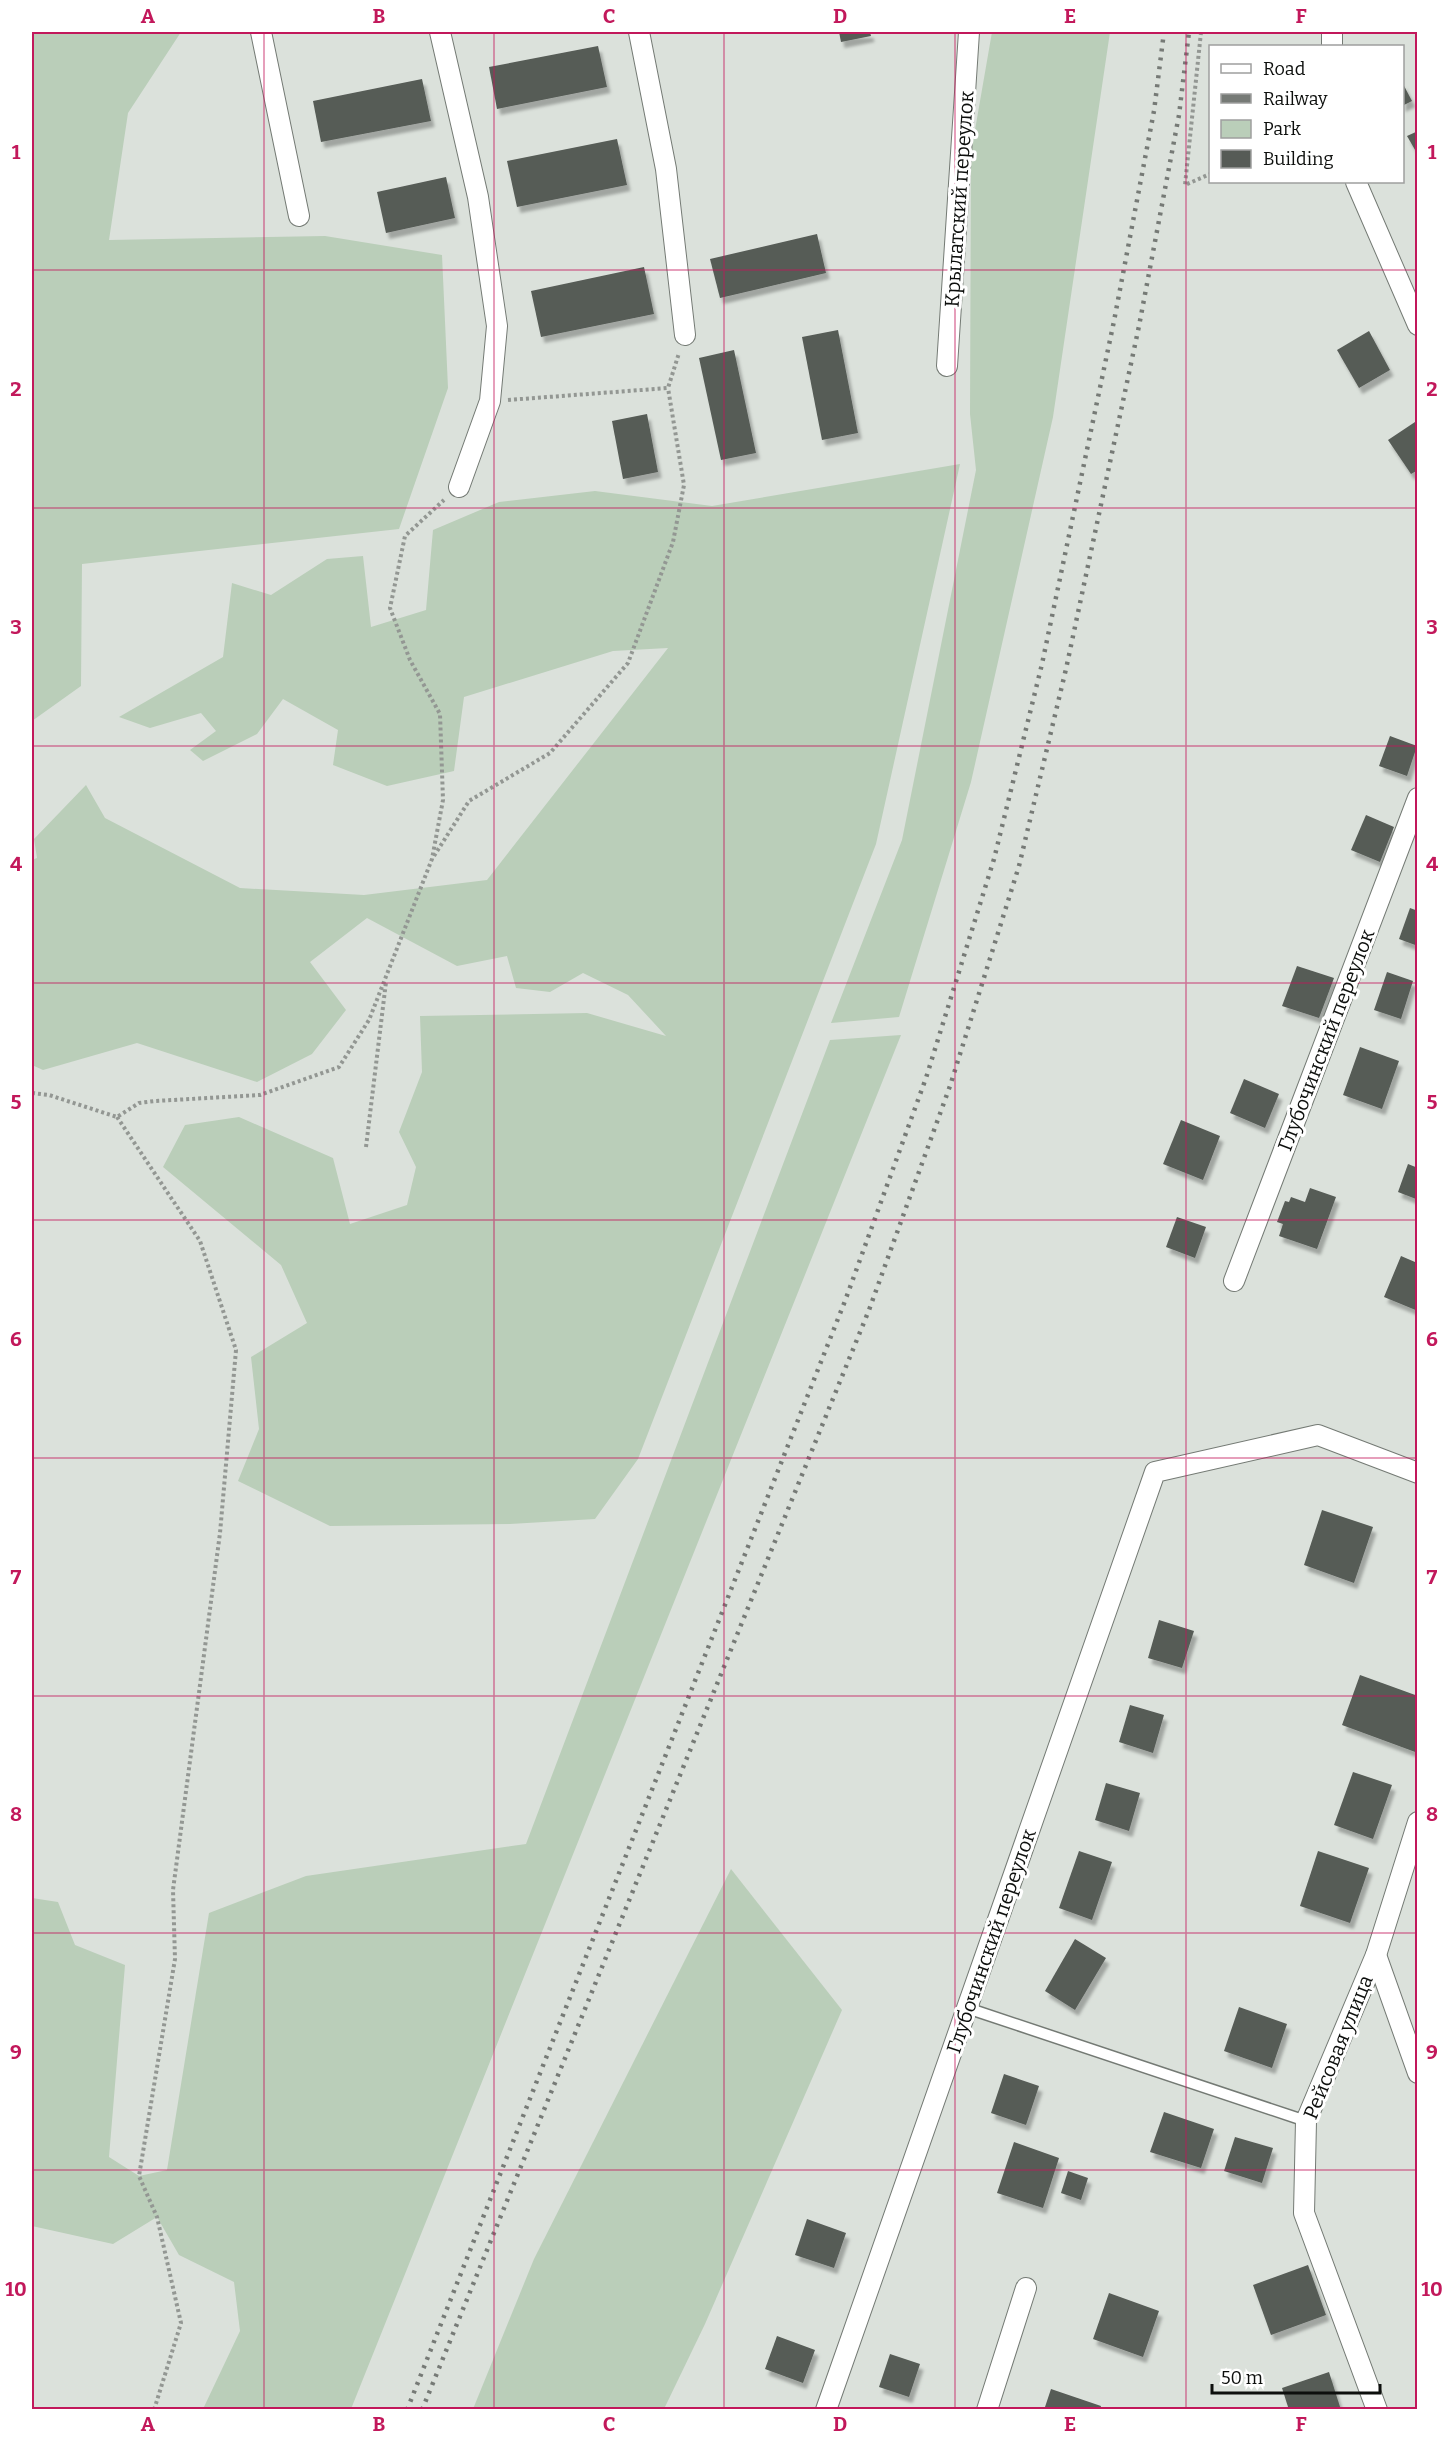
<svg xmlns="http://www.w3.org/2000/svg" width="1449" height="2441" viewBox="0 0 1449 2441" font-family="Bitter,serif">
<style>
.green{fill:#baceb9}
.building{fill:#565b56;filter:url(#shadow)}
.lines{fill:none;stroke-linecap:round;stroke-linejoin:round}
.service-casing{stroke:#747a74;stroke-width:13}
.minor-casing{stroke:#747a74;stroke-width:22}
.path{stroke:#939793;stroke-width:4;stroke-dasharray:3 3;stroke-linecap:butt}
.service{stroke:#fff;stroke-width:10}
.minor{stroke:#fff;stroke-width:20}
.rail{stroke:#767a76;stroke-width:4.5;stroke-dasharray:3 6;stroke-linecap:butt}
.grid{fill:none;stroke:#c2185b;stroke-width:1.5;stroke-opacity:0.55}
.labels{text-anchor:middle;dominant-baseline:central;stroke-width:6;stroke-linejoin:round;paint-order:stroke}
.street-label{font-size:20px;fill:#0d0f0d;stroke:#fff}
.neatline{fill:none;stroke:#c2185b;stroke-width:2}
.grid-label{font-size:20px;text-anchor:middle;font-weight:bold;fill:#c2185b}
</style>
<defs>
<filter id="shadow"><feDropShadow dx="3.5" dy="6" stdDeviation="1.5" flood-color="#0004"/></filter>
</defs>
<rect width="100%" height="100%" fill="#dbe1db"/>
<g class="green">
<polygon points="32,32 181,32 128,113 109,240 325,236 442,255 448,388 399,529 82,564 81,686 32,721"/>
<polygon points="992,32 1110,32 1053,417 971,782 899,1017 831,1023 902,840 976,470 970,414 971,153"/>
<polygon points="960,464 876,844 638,1459 595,1519 510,1524 330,1526 238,1481 259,1429 251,1357 307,1323 281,1265 163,1167 185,1125 239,1117 333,1158 350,1224 407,1205 416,1167 399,1132 422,1072 420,1016 587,1013 666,1036 628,995 583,973 550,992 516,988 507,956 457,966 367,918 310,962 346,1010 312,1054 257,1082 137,1043 43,1070 32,1065 32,860 37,858 34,839 86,785 105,818 240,888 364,895 487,880 668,648 613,651 464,697 454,771 387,786 333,765 338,730 283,699 257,734 203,761 190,750 216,731 201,713 150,728 119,717 223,657 232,583 271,595 327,559 363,556 371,627 426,610 433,530 499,502 595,491 712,506"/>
<polygon points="901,1035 351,2409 203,2409 240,2331 234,2282 179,2255 157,2217 113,2244 32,2226 32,1898 58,1902 75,1945 125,1965 109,2157 139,2176 167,2170 209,1913 306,1876 526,1844 830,1040"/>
<polygon points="731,1869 842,2010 705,2324 664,2409 473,2409 534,2259"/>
</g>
<g class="building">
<polygon points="839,32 870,32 871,36 841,42"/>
<polygon points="598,46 607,87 497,109 489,67"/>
<polygon points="422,79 431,121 321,142 313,101"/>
<polygon points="1402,82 1412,101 1402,106"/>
<polygon points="1418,131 1418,155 1407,136"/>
<polygon points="617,139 627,185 517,207 507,161"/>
<polygon points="446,177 455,218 386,233 377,192"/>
<polygon points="817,234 826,273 720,298 710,259"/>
<polygon points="644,267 654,314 541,337 531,291"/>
<polygon points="838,330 858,433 822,440 802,337"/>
<polygon points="1369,331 1390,370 1359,388 1337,350"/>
<polygon points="734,350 756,453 721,460 699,358"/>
<polygon points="647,414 658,472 623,479 612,421"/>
<polygon points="1418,420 1418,470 1411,474 1388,440"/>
<polygon points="1390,736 1417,746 1407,776 1379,766"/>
<polygon points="1366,815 1394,827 1380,862 1351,850"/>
<polygon points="1410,908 1418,911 1418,946 1399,939"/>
<polygon points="1297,966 1334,978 1319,1018 1282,1006"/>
<polygon points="1387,972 1413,981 1401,1019 1374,1010"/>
<polygon points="1360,1047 1399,1061 1382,1109 1343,1095"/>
<polygon points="1244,1079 1279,1094 1265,1128 1230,1113"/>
<polygon points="1181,1120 1220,1136 1203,1180 1163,1164"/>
<polygon points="1408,1164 1418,1168 1416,1199 1398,1192"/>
<polygon points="1310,1188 1336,1197 1317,1249 1279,1236 1283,1224 1277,1222 1285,1201 1289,1202 1291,1197 1305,1202"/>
<polygon points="1177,1217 1206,1227 1195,1258 1166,1247"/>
<polygon points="1401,1256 1415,1262 1418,1256 1418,1311 1384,1297"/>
<polygon points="1322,1510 1373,1527 1354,1583 1304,1565"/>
<polygon points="1159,1620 1194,1631 1182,1668 1148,1658"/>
<polygon points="1360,1675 1418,1696 1418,1753 1342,1725"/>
<polygon points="1130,1705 1164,1715 1153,1753 1119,1742"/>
<polygon points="1353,1772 1392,1785 1373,1839 1334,1825"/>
<polygon points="1106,1783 1140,1793 1129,1831 1095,1820"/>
<polygon points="1079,1851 1112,1862 1092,1920 1059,1908"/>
<polygon points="1318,1851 1369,1868 1350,1923 1300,1906"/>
<polygon points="1075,1939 1106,1958 1075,2010 1045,1991"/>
<polygon points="1239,2007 1287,2024 1272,2068 1224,2051"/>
<polygon points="1004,2074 1039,2086 1026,2125 991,2113"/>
<polygon points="1164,2112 1214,2129 1201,2168 1150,2152"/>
<polygon points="1235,2137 1273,2148 1262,2183 1224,2171"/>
<polygon points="1014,2142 1059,2158 1043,2208 997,2193"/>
<polygon points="1068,2171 1088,2178 1081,2200 1061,2193"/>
<polygon points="807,2219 846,2233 834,2268 795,2255"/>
<polygon points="1308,2265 1326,2315 1271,2335 1253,2285"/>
<polygon points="1109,2293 1159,2311 1143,2357 1093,2339"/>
<polygon points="777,2336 815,2350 803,2383 765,2369"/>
<polygon points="890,2354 920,2364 909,2397 879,2387"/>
<polygon points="1329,2372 1341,2410 1289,2410 1282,2388"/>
<polygon points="1051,2389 1101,2406 1100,2410 1044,2410"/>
</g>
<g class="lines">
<defs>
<polyline id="service" points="967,2008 1306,2121"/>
<g id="minor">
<polyline points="261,32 299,216"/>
<polyline points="440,32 478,197 497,326 490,401 459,487"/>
<polyline points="639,32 666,169 685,335"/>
<polyline points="1332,46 1332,32"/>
<polyline points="1356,182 1418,325"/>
<polyline points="947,366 969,32"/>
<polyline points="1234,1281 1418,798"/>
<polyline points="1376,1955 1418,2073"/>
<polyline points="826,2410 1155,1472 1318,1435 1418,1473"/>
<polyline points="987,2410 1026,2288"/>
<polyline points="1377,2410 1304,2213 1306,2121 1376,1955 1418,1822"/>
</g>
</defs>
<use href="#service" class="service-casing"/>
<use href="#minor" class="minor-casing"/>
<g class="path">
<polyline points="1201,32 1185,185 1210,174"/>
<polyline points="508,400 668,388 679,353"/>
<polyline points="434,856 469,801 550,753 628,663 673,542 684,485 668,388"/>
<polyline points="32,1093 49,1095 117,1117 139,1103 155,1101 260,1095 339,1067 369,1020 432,859 443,800 440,714 410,660 390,608 405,536 444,500"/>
<polyline points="117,1117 200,1241 236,1350 220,1533 173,1890 175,1959 139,2176 157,2217 181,2323 154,2410"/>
<polyline points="366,1147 386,982"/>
</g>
<use href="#service" class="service"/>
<use href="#minor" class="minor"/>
<g class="rail">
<polyline points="407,2410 845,1301 926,1078 994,859 1042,664 1114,321 1154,111 1164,32"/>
<polyline points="422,2410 869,1310 950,1086 1019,866 1066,669 1139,326 1179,115 1189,32"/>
</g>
</g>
<path class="grid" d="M264,32V2410M494,32V2410M724,32V2410M955,32V2410M1186,32V2410M32,270H1418M32,508H1418M32,746H1418M32,983H1418M32,1220H1418M32,1458H1418M32,1696H1418M32,1933H1418M32,2170H1418"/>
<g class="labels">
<g class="street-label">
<text transform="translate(959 199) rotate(-86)">Крылатский переулок</text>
<text transform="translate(1326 1040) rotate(-69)">Глубочинский переулок</text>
<text transform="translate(991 1941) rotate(-71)">Глубочинский переулок</text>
<text transform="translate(1338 2047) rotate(-68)">Рейсовая улица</text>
</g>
</g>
<rect width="1449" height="2441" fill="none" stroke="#ffffff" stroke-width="66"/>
<rect x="1209" y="45" width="195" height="138" fill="#ffffff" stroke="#9e9f9e" stroke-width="1.5"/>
<rect x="1221" y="64" width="30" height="9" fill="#ffffff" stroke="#9e9f9e" stroke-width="1.5"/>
<text x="1263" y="75" font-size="18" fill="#0d0f0d">Road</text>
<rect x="1221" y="94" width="30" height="9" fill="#767a76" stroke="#9e9f9e" stroke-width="1.5"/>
<text x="1263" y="105" font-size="18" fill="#0d0f0d">Railway</text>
<rect x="1221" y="120" width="30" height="18" fill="#baceb9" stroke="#9e9f9e" stroke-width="1.5"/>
<text x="1263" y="135" font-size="18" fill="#0d0f0d">Park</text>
<rect x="1221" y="150" width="30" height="18" fill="#565b56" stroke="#9e9f9e" stroke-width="1.5"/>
<text x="1263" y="165" font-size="18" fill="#0d0f0d">Building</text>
<path d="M1212 2384v9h168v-9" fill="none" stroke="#0d0f0d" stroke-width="3"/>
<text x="1221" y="2384" font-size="18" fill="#0d0f0d" stroke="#ffffff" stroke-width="4.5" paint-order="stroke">50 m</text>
<rect x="33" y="33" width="1383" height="2375" class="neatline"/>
<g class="grid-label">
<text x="148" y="23">A</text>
<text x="379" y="23">B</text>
<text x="609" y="23">C</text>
<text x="840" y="23">D</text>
<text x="1070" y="23">E</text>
<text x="1301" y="23">F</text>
<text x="16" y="159">1</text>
<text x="1432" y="159">1</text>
<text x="16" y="396">2</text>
<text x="1432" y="396">2</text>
<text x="16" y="634">3</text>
<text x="1432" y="634">3</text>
<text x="16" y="871">4</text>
<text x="1432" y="871">4</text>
<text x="16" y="1109">5</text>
<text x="1432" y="1109">5</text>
<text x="16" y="1346">6</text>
<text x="1432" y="1346">6</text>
<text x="16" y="1584">7</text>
<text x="1432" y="1584">7</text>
<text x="16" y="1821">8</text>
<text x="1432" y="1821">8</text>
<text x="16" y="2059">9</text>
<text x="1432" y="2059">9</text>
<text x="16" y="2296">10</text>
<text x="1432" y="2296">10</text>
<text x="148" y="2431">A</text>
<text x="379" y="2431">B</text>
<text x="609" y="2431">C</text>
<text x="840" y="2431">D</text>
<text x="1070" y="2431">E</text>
<text x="1301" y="2431">F</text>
</g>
</svg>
